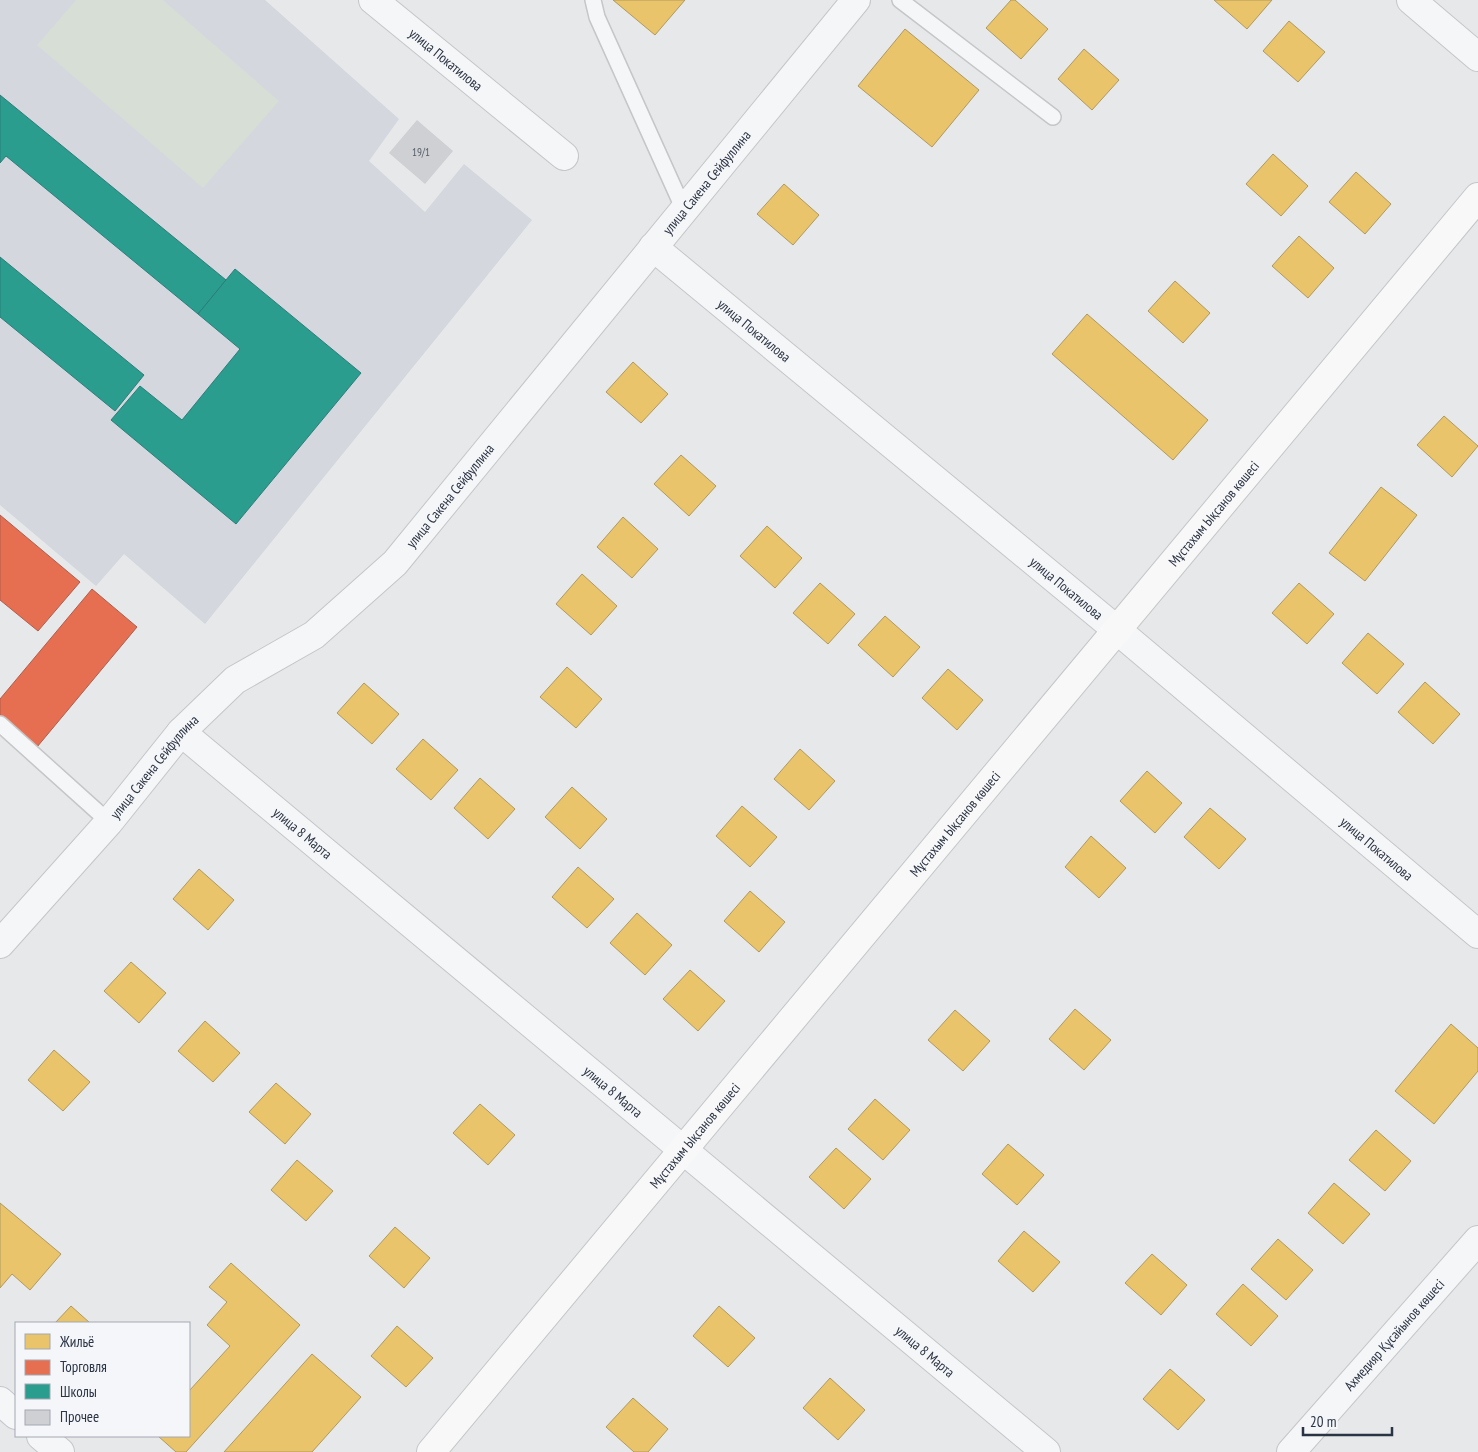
<svg xmlns="http://www.w3.org/2000/svg" width="1478" height="1452" viewBox="0 0 1478 1452" font-family="'PT Sans Narrow',sans-serif">
<style>
.built{fill:#d4d7dd}
.green{fill:#d6ded6}
.homes{fill:#e9c46a;stroke:#b0995f}
.shops{fill:#e76f51;stroke:#af5d4d}
.schools{fill:#2a9d8f;stroke:#2a7e79}
.building{fill:#ced0d3}
.lines{fill:none;stroke-linecap:round;stroke-linejoin:round}
.lane-casing{stroke:#c4c6c8;stroke-width:18}
.street-casing{stroke:#c4c6c8;stroke-width:30}
.secondary-casing{stroke:#c4c6c8;stroke-width:30}
.lane{stroke:#f5f6f7;stroke-width:15}
.street{stroke:#f5f6f7;stroke-width:28}
.secondary{stroke:#f8f8f8;stroke-width:28}
.labels{text-anchor:middle;dominant-baseline:central;stroke-width:5;stroke-linejoin:round;paint-order:stroke}
.number-label{font-size:11px;fill:#545c69}
.street-label{font-size:14px;fill:#2b3445;stroke:#f4f6f9}
</style>
<rect width="100%" height="100%" fill="#e6e8ea"/>
<polygon class="built" points="0,0 265,0 399,119 369,161 425,212 464,164 532,220 205,624 124,554 96,586 0,505"/>
<polygon class="green" points="76,0 163,0 279,101 203,188 37,45"/>
<g class="homes">
<polygon points="613,0 685,0 655,35"/>
<polygon points="1011,0 1015,0 1048,29 1021,59 986,28"/>
<polygon points="1214,0 1272,0 1247,29"/>
<polygon points="1289,21 1325,52 1298,82 1263,51"/>
<polygon points="905,29 979,90 932,147 858,86"/>
<polygon points="1084,49 1119,80 1092,110 1058,79"/>
<polygon points="1273,154 1308,186 1281,216 1246,184"/>
<polygon points="1356,172 1391,204 1365,234 1329,202"/>
<polygon points="784,184 819,215 793,245 757,214"/>
<polygon points="1299,236 1334,268 1308,298 1272,266"/>
<polygon points="1175,281 1210,313 1183,343 1148,311"/>
<polygon points="1087,314 1208,420 1173,460 1052,354"/>
<polygon points="633,362 668,394 641,423 606,392"/>
<polygon points="1444,416 1478,446 1452,477 1417,445"/>
<polygon points="681,455 716,486 689,516 654,484"/>
<polygon points="1381,487 1417,515 1365,581 1329,553"/>
<polygon points="623,517 658,549 632,578 597,547"/>
<polygon points="767,526 802,558 775,588 740,556"/>
<polygon points="582,574 617,606 591,635 556,604"/>
<polygon points="820,583 855,614 828,644 793,613"/>
<polygon points="1299,583 1334,614 1307,644 1272,613"/>
<polygon points="885,616 920,647 893,677 858,645"/>
<polygon points="1368,633 1404,664 1377,694 1342,663"/>
<polygon points="567,667 602,699 576,728 540,697"/>
<polygon points="948,669 983,700 957,730 922,698"/>
<polygon points="1425,682 1460,714 1433,744 1398,712"/>
<polygon points="364,683 399,714 372,744 337,713"/>
<polygon points="423,739 458,770 431,800 396,769"/>
<polygon points="800,749 835,781 809,810 774,779"/>
<polygon points="1147,771 1182,803 1155,833 1120,801"/>
<polygon points="480,778 515,809 488,839 454,808"/>
<polygon points="572,787 607,819 580,849 545,817"/>
<polygon points="742,806 777,837 750,867 716,836"/>
<polygon points="1210,808 1246,839 1219,869 1184,837"/>
<polygon points="1091,836 1126,868 1099,898 1065,867"/>
<polygon points="578,867 614,899 587,928 552,897"/>
<polygon points="199,869 234,900 208,930 173,899"/>
<polygon points="750,891 785,922 759,952 724,921"/>
<polygon points="637,913 672,945 645,975 610,943"/>
<polygon points="131,962 166,993 139,1023 104,991"/>
<polygon points="690,970 725,1001 698,1031 663,999"/>
<polygon points="1075,1009 1111,1040 1084,1070 1049,1039"/>
<polygon points="955,1010 990,1041 963,1071 928,1040"/>
<polygon points="205,1021 240,1053 213,1082 178,1051"/>
<polygon points="1451,1024 1478,1048 1478,1071 1434,1124 1395,1091"/>
<polygon points="54,1050 90,1082 63,1111 28,1080"/>
<polygon points="276,1083 311,1114 285,1144 249,1112"/>
<polygon points="875,1099 910,1130 883,1160 848,1129"/>
<polygon points="480,1104 515,1135 488,1165 453,1133"/>
<polygon points="1376,1130 1411,1161 1385,1191 1349,1160"/>
<polygon points="1008,1144 1044,1175 1017,1205 982,1174"/>
<polygon points="836,1148 871,1179 844,1209 809,1177"/>
<polygon points="297,1160 333,1191 306,1221 271,1190"/>
<polygon points="1334,1183 1370,1214 1343,1244 1308,1213"/>
<polygon points="0,1203 61,1254 30,1290 12,1274 0,1288"/>
<polygon points="395,1227 430,1258 404,1288 369,1256"/>
<polygon points="1024,1231 1060,1262 1033,1292 998,1261"/>
<polygon points="1278,1239 1313,1270 1286,1300 1251,1269"/>
<polygon points="1152,1254 1187,1285 1161,1315 1125,1283"/>
<polygon points="231,1263 300,1325 186,1452 176,1452 158,1436 189,1436 189,1391 230,1346 207,1325 227,1302 209,1287"/>
<polygon points="1243,1284 1278,1316 1251,1346 1216,1314"/>
<polygon points="71,1306 90,1323 55,1323"/>
<polygon points="719,1306 755,1338 728,1367 693,1336"/>
<polygon points="397,1326 433,1358 406,1387 371,1356"/>
<polygon points="312,1354 361,1397 312,1452 224,1452"/>
<polygon points="1170,1369 1205,1400 1178,1430 1143,1399"/>
<polygon points="830,1378 865,1410 838,1440 803,1408"/>
<polygon points="633,1398 668,1429 648,1452 634,1452 606,1427"/>
</g>
<g class="shops">
<polygon points="0,515 80,582 38,631 0,600"/>
<polygon points="92,589 137,627 37,747 0,716 0,699"/>
</g>
<g class="schools">
<polygon points="0,95 226,280 198,314 6,156 0,163"/>
<polygon points="0,257 144,375 115,411 0,317"/>
<polygon points="235,269 361,373 236,524 111,420 140,386 182,420 240,349 198,314"/>
</g>
<polygon class="building" points="417,120 453,151 425,184 389,153"/>
<g class="lines">
<defs>
<g id="lane">
<polyline points="593,0 597,17 684,210"/>
<polyline points="900,0 1053,117"/>
<polyline points="0,724 109,822"/>
</g>
<g id="street">
<path id="s1" d="M373,0L564,156"/>
<polyline points="1411,0 1478,57"/>
<path id="s2" d="M653,247L1117,630L1478,934"/>
<path id="s3" d="M181,732L1046,1452"/>
<path id="s4" d="M0,944L109,822L181,732L235,680L314,635L395,563L856,0"/>
<polyline points="0,1401 16,1415"/>
<polyline points="41,1436 60,1452"/>
<path id="s5" d="M1291,1452L1478,1240"/>
</g>
<g id="secondary">
<path id="s6" d="M431,1452L1478,197"/>
</g>
</defs>
<use href="#lane" class="lane-casing"/>
<use href="#street" class="street-casing"/>
<use href="#secondary" class="secondary-casing"/>
<use href="#lane" class="lane"/>
<use href="#street" class="street"/>
<use href="#secondary" class="secondary"/>
</g>
<g class="labels">
<g class="number-label">
<text x="421" y="152">19/1</text>
</g>
<g class="street-label">
<text stroke="none"><textPath href="#s1" startOffset="94">улица Покатилова</textPath></text>
<text stroke="none"><textPath href="#s4" startOffset="1045">улица Сакена Сейфуллина</textPath></text>
<text stroke="none"><textPath href="#s2" startOffset="131">улица Покатилова</textPath></text>
<text stroke="none"><textPath href="#s4" startOffset="640">улица Сакена Сейфуллина</textPath></text>
<text stroke="none"><textPath href="#s6" startOffset="1222">Мұстахым Ықсанов көшесі</textPath></text>
<text stroke="none"><textPath href="#s2" startOffset="536">улица Покатилова</textPath></text>
<text stroke="none"><textPath href="#s4" startOffset="235">улица Сакена Сейфуллина</textPath></text>
<text stroke="none"><textPath href="#s6" startOffset="818">Мұстахым Ықсанов көшесі</textPath></text>
<text stroke="none"><textPath href="#s3" startOffset="158">улица 8 Марта</textPath></text>
<text stroke="none"><textPath href="#s2" startOffset="941">улица Покатилова</textPath></text>
<text stroke="none"><textPath href="#s3" startOffset="562">улица 8 Марта</textPath></text>
<text stroke="none"><textPath href="#s6" startOffset="412">Мұстахым Ықсанов көшесі</textPath></text>
<text stroke="none"><textPath href="#s5" startOffset="156">Ахмедияр Құсайынов көшесі</textPath></text>
<text stroke="none"><textPath href="#s3" startOffset="968">улица 8 Марта</textPath></text>
</g>
</g>
<rect x="15" y="1322" width="175" height="115" fill="#f4f6f9" stroke="#a4a8b1"/>
<rect x="25" y="1334" width="25" height="15" fill="#e9c46a" stroke="#a4a8b1"/>
<text x="60" y="1347" font-size="15" fill="#2b3445">Жильё</text>
<rect x="25" y="1360" width="25" height="15" fill="#e76f51" stroke="#a4a8b1"/>
<text x="60" y="1372" font-size="15" fill="#2b3445">Торговля</text>
<rect x="25" y="1384" width="25" height="15" fill="#2a9d8f" stroke="#a4a8b1"/>
<text x="60" y="1397" font-size="15" fill="#2b3445">Школы</text>
<rect x="25" y="1410" width="25" height="15" fill="#ced0d3" stroke="#a4a8b1"/>
<text x="60" y="1422" font-size="15" fill="#2b3445">Прочее</text>
<path d="M1303 1427v8h89v-8" fill="none" stroke="#2b3445" stroke-width="2.5"/>
<text x="1310" y="1427" font-size="15" fill="#2b3445" stroke="#f4f6f9" stroke-width="4" paint-order="stroke">20 m</text>
</svg>
